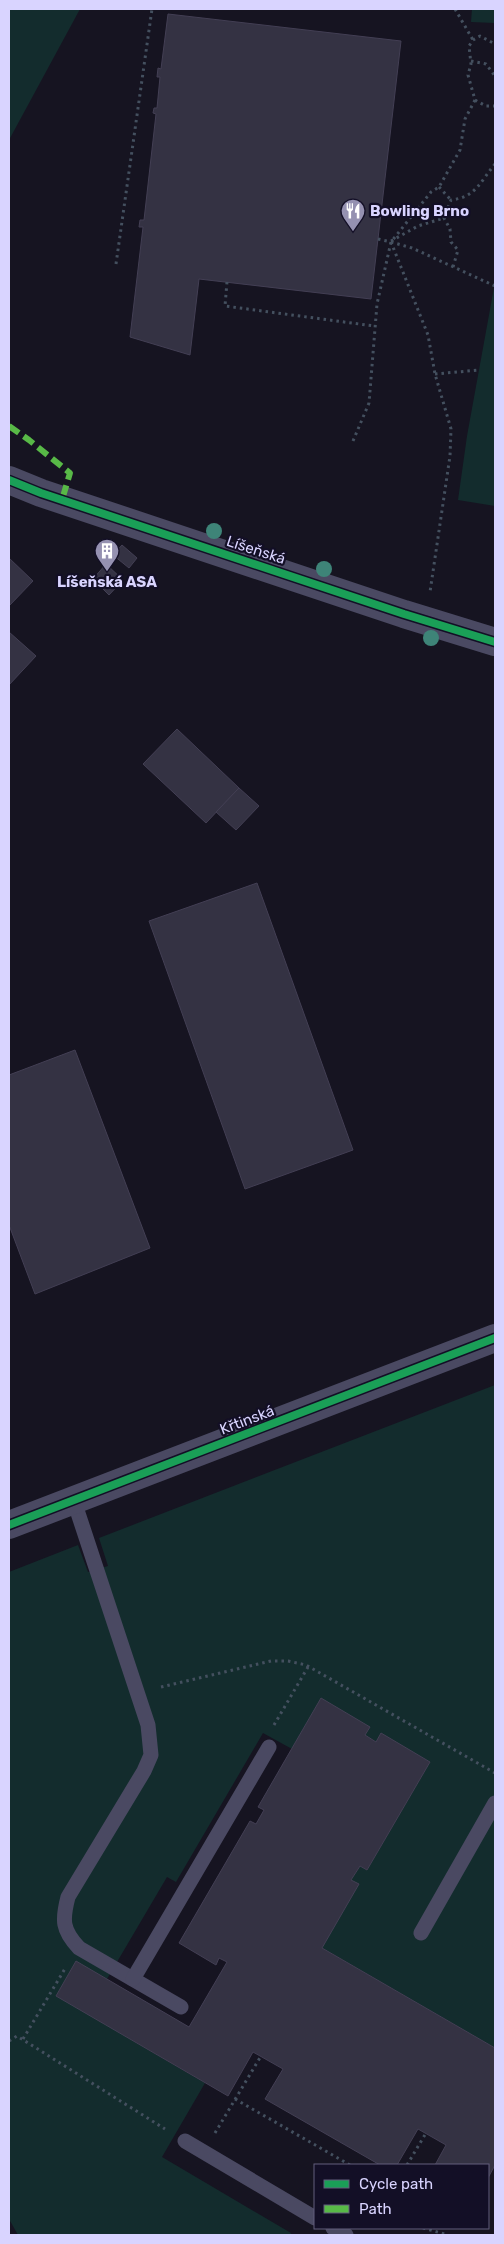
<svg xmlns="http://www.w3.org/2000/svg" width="504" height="2244" viewBox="0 0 504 2244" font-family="Rubik,sans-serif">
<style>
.green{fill:#132c2d}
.building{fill:#343243;stroke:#433f54}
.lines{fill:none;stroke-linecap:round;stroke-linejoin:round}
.path{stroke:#44505f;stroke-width:3;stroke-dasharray:2.5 4;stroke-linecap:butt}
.service{stroke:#4a4962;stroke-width:15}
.minor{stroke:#4a4962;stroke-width:28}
.tertiary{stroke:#4a4962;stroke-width:28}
.quiet{stroke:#58b947;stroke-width:6;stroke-dasharray:12 6;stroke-linecap:butt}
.cycleway-casing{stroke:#130f26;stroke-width:11}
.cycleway{stroke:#1a9f57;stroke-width:8}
.tree{fill:#3e8478}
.labels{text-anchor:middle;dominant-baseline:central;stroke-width:4.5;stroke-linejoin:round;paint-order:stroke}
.poi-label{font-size:15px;font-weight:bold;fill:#d9d4ff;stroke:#130f26;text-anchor:start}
.street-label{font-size:15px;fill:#d9d4ff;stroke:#130f26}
</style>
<rect width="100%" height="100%" fill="#161421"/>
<g class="green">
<polygon points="9,9 80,9 9,140"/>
<polygon points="472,9 495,9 495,23 471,22"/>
<polygon points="495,282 495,506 458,500 467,436"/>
<polygon points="495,1385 495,2048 322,1948 351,1880 360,1866 367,1870 430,1762 381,1734 376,1742 365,1735 370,1727 292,1749 263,1733 176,1882 167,1877 107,1979 76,1962 57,1996 205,2083 162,2157 291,2233 290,2235 18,2235 9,2219 9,1572 78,1545 88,1572 108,1566 99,1538"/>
</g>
<g class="building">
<polygon points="168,14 401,41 371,299 199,279 190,355 130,337 143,227 139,227 140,220 144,220 156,114 153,113 154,108 157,108 160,77 157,77 158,68 161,69"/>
<polygon points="122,545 137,558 129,568 113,555"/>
<polygon points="9,558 33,581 9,606"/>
<polygon points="106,564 123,580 109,595 93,579"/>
<polygon points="9,632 36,656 9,685"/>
<polygon points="177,729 239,788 206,823 143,764"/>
<polygon points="239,788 259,806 236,830 216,812"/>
<polygon points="257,883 353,1150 245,1189 149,921"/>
<polygon points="75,1050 150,1248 35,1294 9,1225 9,1075"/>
<polygon points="321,1698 370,1727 365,1735 376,1742 381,1733 430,1762 367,1870 360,1866 351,1880 359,1884 322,1948 495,2048 495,2165 488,2178 488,2165 435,2165 446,2145 418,2129 397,2165 380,2165 265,2099 283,2069 253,2052 228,2096 56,1996 76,1961 189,2027 227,1962 219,1958 216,1965 179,1943 250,1821 256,1824 264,1810 258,1807"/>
</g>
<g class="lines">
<g class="path">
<polyline points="455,9 473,40"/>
<polyline points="471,61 486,64 495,76"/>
<polyline points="475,100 486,106 495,106"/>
<polyline points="439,187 451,200"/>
<polyline points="378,239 391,242 428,335 435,374 451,429 450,456 430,592"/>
<polyline points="391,241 418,226 444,218"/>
<polyline points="391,242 412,248 495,286"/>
<polyline points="116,264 152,9"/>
<path d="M453,267L458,250L451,242L450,229L444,218L451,200C476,197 480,182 495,164"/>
<polyline points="227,282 225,306 374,326"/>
<polyline points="435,374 479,370"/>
<polyline points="353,441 369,403 377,304 391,242 431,192 439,187 460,150 465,119 475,100 468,75 471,64 469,46 473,40 480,36 495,44"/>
<polyline points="161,1687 271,1661 288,1661 306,1665 495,1773"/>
<polyline points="274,1725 308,1667"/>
<polyline points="23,2039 66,1967"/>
<polyline points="9,2041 17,2036 165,2129"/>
<polyline points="235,2099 350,2165"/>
<polyline points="215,2133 261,2056"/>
<polyline points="407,2165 426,2133"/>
<polyline points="423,2228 448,2235"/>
</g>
<g class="service">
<path d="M74,1501L148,1725L151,1755L144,1771L68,1897C62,1920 62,1930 79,1948L181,2007"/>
<polyline points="421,1933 495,1803"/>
<polyline points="133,1979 269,1747"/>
<polyline points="185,2141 315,2218"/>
<polyline points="333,2228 346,2235"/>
</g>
<polyline class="minor" points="9,480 41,493 404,614 495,642"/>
<polyline class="tertiary" points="9,1525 495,1338"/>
<polyline class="quiet" points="9,426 29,440 70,473 62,500"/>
<defs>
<g id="cycleway">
<polyline points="9,480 41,493 404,614 495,642"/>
<polyline points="9,1525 495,1338"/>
</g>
</defs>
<use href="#cycleway" class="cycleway-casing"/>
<use href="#cycleway" class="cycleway"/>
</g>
<g class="tree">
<circle cx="214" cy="531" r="8"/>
<circle cx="324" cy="569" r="8"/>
<circle cx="431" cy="638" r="8"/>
</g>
<defs>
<symbol id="restaurant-pin" viewBox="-11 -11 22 30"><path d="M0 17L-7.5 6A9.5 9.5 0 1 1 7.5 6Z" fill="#9591b1" stroke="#130f26"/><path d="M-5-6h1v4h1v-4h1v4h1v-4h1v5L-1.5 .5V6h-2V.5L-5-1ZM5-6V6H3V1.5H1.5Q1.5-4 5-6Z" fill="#fff"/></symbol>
<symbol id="building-pin" viewBox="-11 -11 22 30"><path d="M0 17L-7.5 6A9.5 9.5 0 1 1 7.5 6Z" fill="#9591b1" stroke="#130f26"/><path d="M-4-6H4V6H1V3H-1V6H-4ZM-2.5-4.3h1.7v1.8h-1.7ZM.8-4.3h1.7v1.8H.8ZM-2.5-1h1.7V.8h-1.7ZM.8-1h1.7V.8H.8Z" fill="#fff"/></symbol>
</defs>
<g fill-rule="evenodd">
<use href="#restaurant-pin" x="339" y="197" width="28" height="38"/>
<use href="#building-pin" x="93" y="537" width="28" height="38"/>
</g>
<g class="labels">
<g class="poi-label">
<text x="370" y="211">Bowling Brno</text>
<text x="107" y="582" text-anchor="middle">Líšeňská ASA</text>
</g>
<g class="street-label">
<text transform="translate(256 550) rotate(18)">Líšeňská</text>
<text transform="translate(247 1420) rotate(-21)">Křtinská</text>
</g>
</g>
<rect width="504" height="2244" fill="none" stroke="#d9d4ff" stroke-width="20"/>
<rect x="314" y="2164" width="175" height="65" fill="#130f26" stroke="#625e7d"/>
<rect x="324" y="2180" width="25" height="8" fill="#1a9f57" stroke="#625e7d"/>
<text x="359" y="2189" font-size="15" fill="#d9d4ff">Cycle path</text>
<rect x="324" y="2205" width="25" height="8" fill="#58b947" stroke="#625e7d"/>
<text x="359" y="2214" font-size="15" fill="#d9d4ff">Path</text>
</svg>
